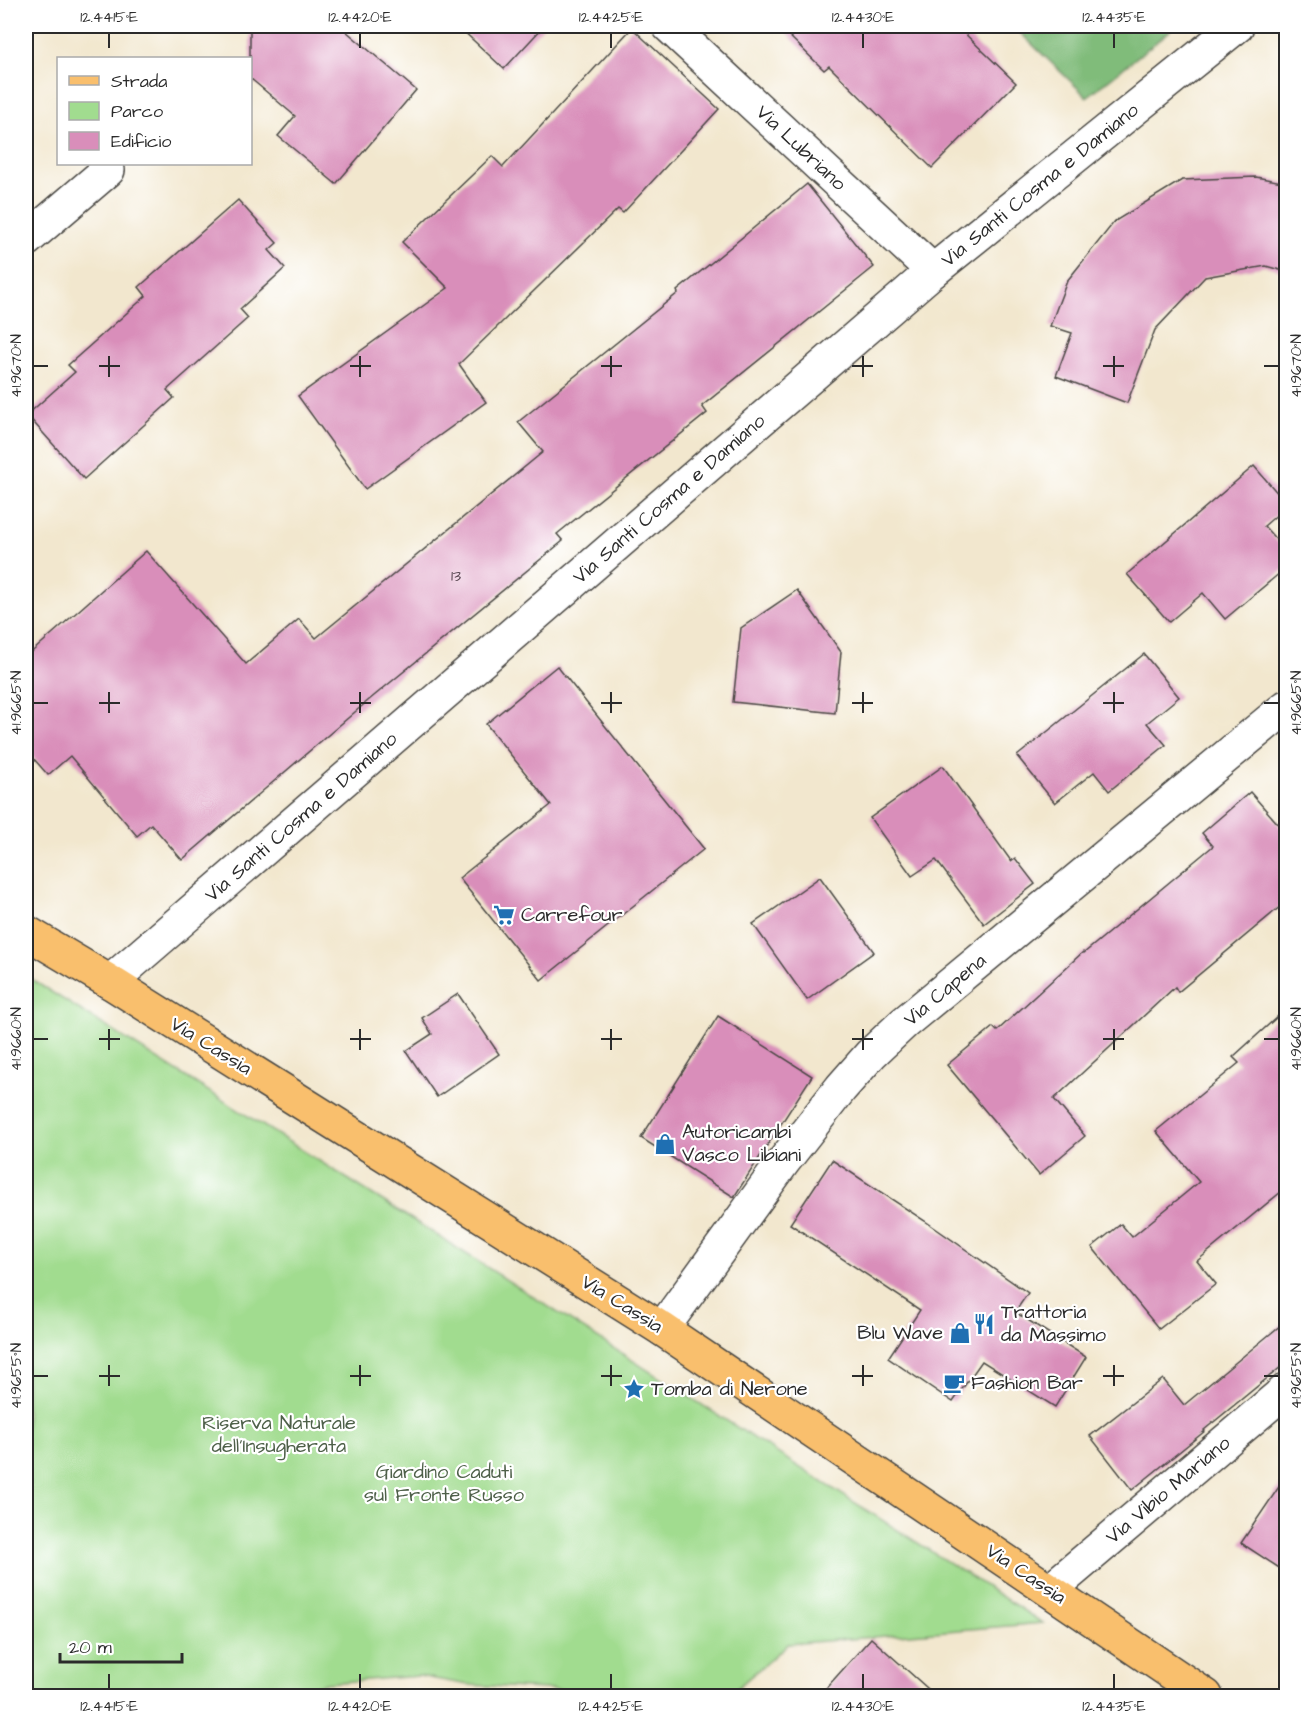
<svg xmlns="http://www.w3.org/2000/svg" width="1312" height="1722" viewBox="0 0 1312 1722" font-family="'Architects Daughter',sans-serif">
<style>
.green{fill:#a1dc8f;stroke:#66845d;stroke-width:1.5}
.forest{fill:#80bc7a;stroke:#567452;stroke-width:1.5}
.building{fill:#d98eba}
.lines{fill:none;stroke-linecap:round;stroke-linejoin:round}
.street-casing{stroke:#494743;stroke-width:36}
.primary-casing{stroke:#494743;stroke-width:36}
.street{stroke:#fff;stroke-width:33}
.primary{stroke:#f9bf6d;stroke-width:33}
.ticks{fill:none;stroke:#2b2b2b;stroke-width:2}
.labels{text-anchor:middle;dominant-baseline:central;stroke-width:4.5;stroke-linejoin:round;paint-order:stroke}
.number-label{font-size:16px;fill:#56444f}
.street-label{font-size:20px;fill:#2b2b2b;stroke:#fff}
.poi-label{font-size:20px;fill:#2b2b2b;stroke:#fff;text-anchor:start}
.park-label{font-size:20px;fill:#4e6049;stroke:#fff}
.neatline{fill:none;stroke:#2b2b2b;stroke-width:2}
.ticks-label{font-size:15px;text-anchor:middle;fill:#2b2b2b}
</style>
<rect width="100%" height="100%" fill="#fff"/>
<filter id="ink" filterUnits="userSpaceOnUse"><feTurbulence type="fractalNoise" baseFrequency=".0167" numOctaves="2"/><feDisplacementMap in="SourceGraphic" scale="12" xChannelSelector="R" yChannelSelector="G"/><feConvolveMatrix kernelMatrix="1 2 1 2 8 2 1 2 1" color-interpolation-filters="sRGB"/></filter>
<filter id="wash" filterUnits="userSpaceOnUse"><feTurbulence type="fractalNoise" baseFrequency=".008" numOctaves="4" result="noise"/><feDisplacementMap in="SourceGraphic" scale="24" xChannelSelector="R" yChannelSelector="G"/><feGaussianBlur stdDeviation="1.35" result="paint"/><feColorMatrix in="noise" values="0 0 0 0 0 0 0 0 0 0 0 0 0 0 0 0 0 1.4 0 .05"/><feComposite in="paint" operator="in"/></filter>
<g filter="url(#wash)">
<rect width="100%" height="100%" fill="#f2e7ce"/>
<polygon class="green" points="26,976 424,1227 1043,1623 788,1644 728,1696 602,1696 585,1691 468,1685 419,1676 327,1683 277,1696 26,1696"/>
<polygon class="forest" points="1013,26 1176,26 1087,97"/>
<g id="blocks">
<g class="building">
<polygon points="250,26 340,26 416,90 336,184 278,136 295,116 250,78"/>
<polygon points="458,26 544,26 504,69"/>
<polygon points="779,26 957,26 1016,83 932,168 829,66 824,70"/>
<polygon points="632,28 719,109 623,213 618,209 459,364 486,402 365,489 298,396 448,288 402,242 492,156 503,167"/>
<polygon points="1256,177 1287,183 1287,272 1266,266 1205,277 1155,330 1127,403 1056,376 1072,333 1050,326 1067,281 1115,221 1182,180"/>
<polygon points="807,184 874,267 702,406 707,413 557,534 563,541 369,700 182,860 151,824 137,836 70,756 48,775 26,750 26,657 146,551 246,664 299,619 316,638 543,452 518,422 678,293 677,291"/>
<polygon points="238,200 277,243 269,250 285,268 240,309 248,318 167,390 174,398 84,479 27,415 75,372 68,365 146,296 139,287"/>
<polygon points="1254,466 1287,504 1287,506 1264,526 1287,552 1287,567 1225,619 1203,593 1169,622 1127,574"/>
<polygon points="797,590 841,652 835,713 733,702 741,628"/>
<polygon points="1144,654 1179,697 1147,723 1166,745 1109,791 1094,772 1055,803 1017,756"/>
<polygon points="557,666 704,849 541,980 459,878 551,805 486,724"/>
<polygon points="943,766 1011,861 1015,858 1035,884 984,924 936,860 912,876 870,818"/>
<polygon points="1250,792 1287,834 1287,901 1178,992 1175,987 1054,1099 1085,1136 1039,1175 947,1065 993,1027 997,1031 1083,952 1084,953 1213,846 1202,833"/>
<polygon points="820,877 874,952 807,1000 753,924"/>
<polygon points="458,994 499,1054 437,1097 406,1051 432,1034 422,1018"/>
<polygon points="1287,1008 1287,1187 1197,1261 1216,1284 1159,1329 1092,1247 1121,1224 1132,1237 1199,1182 1156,1131 1239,1063 1233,1057"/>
<polygon points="718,1016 812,1076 734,1197 641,1138"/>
<polygon points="832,1160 925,1221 1028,1293 1015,1312 1086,1357 1055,1407 982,1361 953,1402 888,1358 920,1310 790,1224"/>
<polygon points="1287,1320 1287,1362 1204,1430 1205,1431 1132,1490 1090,1436 1163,1379 1184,1405"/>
<polygon points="1287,1475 1287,1573 1241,1543"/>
<polygon points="871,1638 936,1696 819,1696"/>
</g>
</g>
</g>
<g filter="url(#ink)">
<use href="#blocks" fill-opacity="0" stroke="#494743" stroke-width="1.5"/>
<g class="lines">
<defs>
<g id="street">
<polyline points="669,26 933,271"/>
<polyline points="26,240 108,170"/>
<polyline points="110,982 933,271 1237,26"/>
<polyline points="662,1329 784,1161 841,1088 871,1054 904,1023 1286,707"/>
<polyline points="1050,1590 1286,1390"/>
</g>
<polyline id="primary" points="26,932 110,982 662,1329 1206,1696"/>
</defs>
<use href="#street" class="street-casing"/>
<use href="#primary" class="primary-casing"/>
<use href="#street" class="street"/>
<use href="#primary" class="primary"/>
</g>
</g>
<path class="ticks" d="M109,33V48M360,33V48M611,33V48M863,33V48M1114,33V48M109,356V377M360,356V377M611,356V377M863,356V377M1114,356V377M33,366H48M99,366H120M350,366H371M601,366H622M852,366H873M1103,366H1124M1264,366H1279M109,692V713M360,692V713M611,692V713M863,692V713M1114,692V713M33,703H48M99,703H120M350,703H371M601,703H622M852,703H873M1103,703H1124M1264,703H1279M109,1029V1050M360,1029V1050M611,1029V1050M863,1029V1050M1114,1029V1050M33,1039H48M99,1039H120M350,1039H371M601,1039H622M852,1039H873M1103,1039H1124M1264,1039H1279M109,1365V1386M360,1365V1386M611,1365V1386M863,1365V1386M1114,1365V1386M33,1376H48M99,1376H120M350,1376H371M601,1376H622M852,1376H873M1103,1376H1124M1264,1376H1279M109,1674V1689M360,1674V1689M611,1674V1689M863,1674V1689M1114,1674V1689"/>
<defs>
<symbol id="supermarket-bare" viewBox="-9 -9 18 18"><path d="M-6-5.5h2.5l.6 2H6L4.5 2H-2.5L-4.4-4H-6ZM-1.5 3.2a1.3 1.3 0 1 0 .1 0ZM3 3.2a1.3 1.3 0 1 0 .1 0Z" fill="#1f6fb2" stroke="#fff" stroke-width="2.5" paint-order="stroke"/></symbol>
<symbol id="shop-bare" viewBox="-9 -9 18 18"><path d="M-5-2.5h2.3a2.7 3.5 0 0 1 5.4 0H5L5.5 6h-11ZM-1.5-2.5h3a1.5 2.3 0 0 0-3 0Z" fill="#1f6fb2" stroke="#fff" stroke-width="2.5" paint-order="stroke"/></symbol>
<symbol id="restaurant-bare" viewBox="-9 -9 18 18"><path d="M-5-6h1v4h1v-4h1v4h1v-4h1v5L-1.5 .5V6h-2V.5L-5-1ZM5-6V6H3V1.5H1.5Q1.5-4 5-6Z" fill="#1f6fb2" stroke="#fff" stroke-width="2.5" paint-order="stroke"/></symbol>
<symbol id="cafe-bare" viewBox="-9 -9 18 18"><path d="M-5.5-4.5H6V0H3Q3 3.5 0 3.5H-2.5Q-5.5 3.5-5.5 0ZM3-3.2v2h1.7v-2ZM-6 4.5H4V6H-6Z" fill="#1f6fb2" stroke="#fff" stroke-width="2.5" paint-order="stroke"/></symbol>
<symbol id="sight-bare" viewBox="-9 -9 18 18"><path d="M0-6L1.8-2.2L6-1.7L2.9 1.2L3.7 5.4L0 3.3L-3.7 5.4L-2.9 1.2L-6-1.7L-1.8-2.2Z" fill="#1f6fb2" stroke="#fff" stroke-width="2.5" paint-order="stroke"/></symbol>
</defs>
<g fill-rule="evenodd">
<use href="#supermarket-bare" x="489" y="900" width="30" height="30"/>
<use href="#shop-bare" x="650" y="1129" width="30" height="30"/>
<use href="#restaurant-bare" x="969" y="1309" width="30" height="30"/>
<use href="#shop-bare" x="945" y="1318" width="30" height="30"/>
<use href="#cafe-bare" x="939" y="1368" width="30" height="30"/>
<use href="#sight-bare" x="619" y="1374" width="30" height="30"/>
</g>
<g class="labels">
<g class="number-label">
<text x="456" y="576">13</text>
</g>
<g class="street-label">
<text transform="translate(801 148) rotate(43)">Via Lubriano</text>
<text transform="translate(1040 185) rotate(-39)">Via Santi Cosma e Damiano</text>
<text transform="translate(669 499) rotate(-41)">Via Santi Cosma e Damiano</text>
<text transform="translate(301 817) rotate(-41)">Via Santi Cosma e Damiano</text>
<text transform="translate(945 990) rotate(-40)">Via Capena</text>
<text transform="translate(211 1046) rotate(32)">Via Cassia</text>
<text transform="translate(622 1304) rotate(32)">Via Cassia</text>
<text transform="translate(1168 1490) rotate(-40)">Via Vibio Mariano</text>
<text transform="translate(1026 1574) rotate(34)">Via Cassia</text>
</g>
<g class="poi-label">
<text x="521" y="915">Carrefour</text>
<text x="682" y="1132">Autoricambi<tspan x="682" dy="23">Vasco Libiani</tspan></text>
<text x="1001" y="1312">Trattoria<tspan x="1001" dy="23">da Massimo</tspan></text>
<text x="943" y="1333" text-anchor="end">Blu Wave</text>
<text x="971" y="1383">Fashion Bar</text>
<text x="651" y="1389">Tomba di Nerone</text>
</g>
<g class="park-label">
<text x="279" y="1423">Riserva Naturale<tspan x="279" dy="23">dell'Insugherata</tspan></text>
<text x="444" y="1472">Giardino Caduti<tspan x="444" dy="23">sul Fronte Russo</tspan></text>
</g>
</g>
<rect width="1312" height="1722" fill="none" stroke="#fff" stroke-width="66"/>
<rect x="57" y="57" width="195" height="108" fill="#ffffff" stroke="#aaaaaa" stroke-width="1.5"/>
<rect x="69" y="76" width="30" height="9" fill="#f9bf6d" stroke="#aaaaaa" stroke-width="1.5"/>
<text x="111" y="87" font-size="18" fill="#2b2b2b">Strada</text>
<rect x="69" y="102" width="30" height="18" fill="#a1dc8f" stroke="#aaaaaa" stroke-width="1.5"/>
<text x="111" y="117" font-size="18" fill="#2b2b2b">Parco</text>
<rect x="69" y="132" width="30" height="18" fill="#d98eba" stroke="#aaaaaa" stroke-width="1.5"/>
<text x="111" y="147" font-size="18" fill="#2b2b2b">Edificio</text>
<path d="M60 1653v9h122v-9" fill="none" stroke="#2b2b2b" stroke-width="3"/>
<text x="69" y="1653" font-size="18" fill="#2b2b2b" stroke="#ffffff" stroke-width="4.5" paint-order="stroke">20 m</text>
<rect x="33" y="33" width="1246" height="1656" class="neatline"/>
<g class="ticks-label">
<text x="109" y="22">12.4415°E</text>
<text x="360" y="22">12.4420°E</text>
<text x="611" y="22">12.4425°E</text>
<text x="863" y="22">12.4430°E</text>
<text x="1114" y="22">12.4435°E</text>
<text transform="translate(16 366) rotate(-90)" y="5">41.9670°N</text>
<text transform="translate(1296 366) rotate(-90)" y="5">41.9670°N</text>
<text transform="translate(16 703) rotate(-90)" y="5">41.9665°N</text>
<text transform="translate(1296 703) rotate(-90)" y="5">41.9665°N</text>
<text transform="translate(16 1039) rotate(-90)" y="5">41.9660°N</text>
<text transform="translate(1296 1039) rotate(-90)" y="5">41.9660°N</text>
<text transform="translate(16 1376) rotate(-90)" y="5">41.9655°N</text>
<text transform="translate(1296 1376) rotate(-90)" y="5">41.9655°N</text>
<text x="109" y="1711">12.4415°E</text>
<text x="360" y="1711">12.4420°E</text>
<text x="611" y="1711">12.4425°E</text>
<text x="863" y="1711">12.4430°E</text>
<text x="1114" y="1711">12.4435°E</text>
</g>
</svg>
